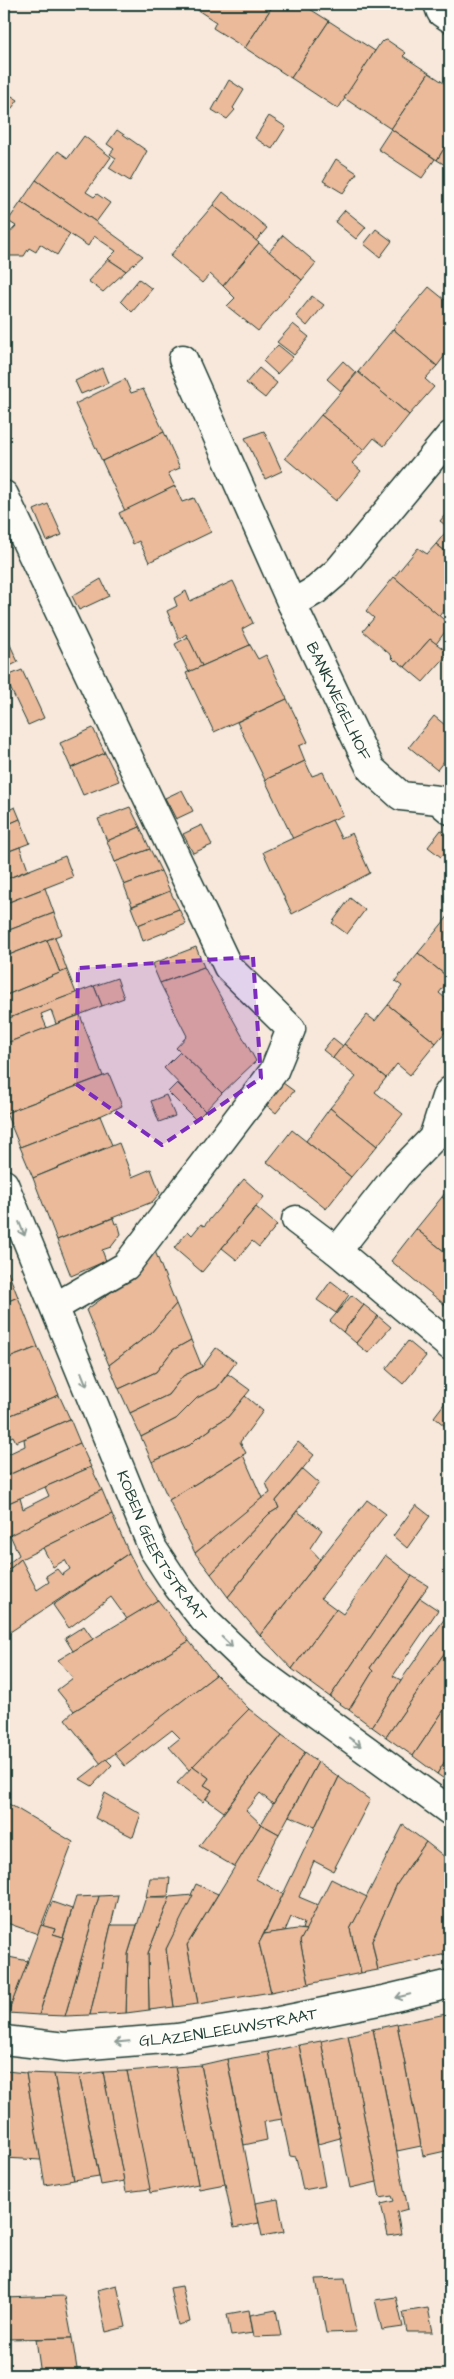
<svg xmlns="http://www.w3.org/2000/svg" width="454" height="2379" viewBox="0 0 454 2379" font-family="'Architects Daughter',sans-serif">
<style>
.building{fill:#eaba9b;stroke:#1f3d34}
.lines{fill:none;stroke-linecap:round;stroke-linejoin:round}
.minor-casing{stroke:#1f3d34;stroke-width:31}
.minor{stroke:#fdfcf7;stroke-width:28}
.oneway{stroke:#8e9c96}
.marked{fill:#7b2cbf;fill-opacity:0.2;stroke:#7b2cbf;stroke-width:4;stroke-dasharray:10 6;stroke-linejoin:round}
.labels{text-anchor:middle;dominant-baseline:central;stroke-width:4;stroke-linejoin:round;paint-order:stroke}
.street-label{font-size:16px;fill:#1f3d34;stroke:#fdfcf7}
</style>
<rect width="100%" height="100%" fill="#f7e8db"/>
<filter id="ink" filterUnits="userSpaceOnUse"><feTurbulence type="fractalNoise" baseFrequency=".02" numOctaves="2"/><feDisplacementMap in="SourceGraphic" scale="10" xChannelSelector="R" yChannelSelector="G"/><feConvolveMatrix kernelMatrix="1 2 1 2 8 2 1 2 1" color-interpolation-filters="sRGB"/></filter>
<g filter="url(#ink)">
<g class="building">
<polygon points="200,4 274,4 245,48 213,28 216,22 196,9"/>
<polygon points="274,4 302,4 329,21 291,78 245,48"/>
<polygon points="329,21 375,51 338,109 291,78"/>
<polygon points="387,40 406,53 403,56 429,73 391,129 344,98 381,42"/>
<polygon points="429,73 450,87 450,139 437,160 391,129"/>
<polygon points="229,80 244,90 233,108 235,110 227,119 212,110"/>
<polygon points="4,91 18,100 9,112 4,109"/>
<polygon points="269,116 286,127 272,149 255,138"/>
<polygon points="391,129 435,159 422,178 378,149"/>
<polygon points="117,130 147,151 130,181 109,168 116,158 110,154 114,149 107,144"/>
<polygon points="84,136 111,157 86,192 94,197 97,194 110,203 96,222 36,180 58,151 68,158"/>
<polygon points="450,139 450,168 437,160"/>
<polygon points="336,159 357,173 343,193 323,181"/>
<polygon points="36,180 96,222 143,256 126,271 108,259 116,251 94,236 88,246 21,202"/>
<polygon points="223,192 267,228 256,241 213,205"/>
<polygon points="21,202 70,234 57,255 40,244 36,252 29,248 24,256 8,256 4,252 4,239 16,226 8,221"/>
<polygon points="213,205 259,243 223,286 210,274 202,283 170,256"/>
<polygon points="345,210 366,227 356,239 335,222"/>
<polygon points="376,229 392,241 380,257 364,244"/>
<polygon points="283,235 316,263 302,280 269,252"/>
<polygon points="259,243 302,280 258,331 227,306 235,298 223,286"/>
<polygon points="108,259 126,271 103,292 88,281"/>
<polygon points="139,279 152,289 132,312 121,301"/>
<polygon points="429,287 450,304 450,358 446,354 437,366 393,329"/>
<polygon points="312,296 324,305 307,326 296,316"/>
<polygon points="293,324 309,337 294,355 277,342"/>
<polygon points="393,329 437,366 425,379 434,387 409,415 358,372"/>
<polygon points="278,345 293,357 277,374 263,361"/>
<polygon points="343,361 356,373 341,391 327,379"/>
<polygon points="102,368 108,383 81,394 75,381"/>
<polygon points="259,368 277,383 265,398 246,383"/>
<polygon points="358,372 409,415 384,446 374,438 364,450 321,415"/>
<polygon points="125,379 131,393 143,389 164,432 102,461 75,404"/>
<polygon points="321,415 364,450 352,463 361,471 336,501 285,458"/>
<polygon points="264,431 282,471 265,479 245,438"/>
<polygon points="164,432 180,468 168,473 175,486 125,511 102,461"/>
<polygon points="175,486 182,502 194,498 211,532 149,562 139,541 133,544 119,513"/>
<polygon points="48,504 62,535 47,541 34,510"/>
<polygon points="450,509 450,555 436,544 449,528 440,521"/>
<polygon points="436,544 450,555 450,603 439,616 394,577 418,548 427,554"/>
<polygon points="394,577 450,625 436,644 430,639 405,667 396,660 395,661 391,657 392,656 363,631 374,618 366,611"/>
<polygon points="101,579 109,596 79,610 72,596"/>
<polygon points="233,581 253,623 242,629 250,645 202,666 186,634 179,639 167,611 177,606 174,598 186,591 190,601"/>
<polygon points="6,636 18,662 4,669 4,637"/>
<polygon points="188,637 202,666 189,672 175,644"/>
<polygon points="430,639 449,653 423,682 405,667"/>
<polygon points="250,645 258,659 266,655 287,699 214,732 186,673"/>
<polygon points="22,670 44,718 28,725 5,677"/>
<polygon points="287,699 308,742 299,746 305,761 265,780 237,722"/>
<polygon points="434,716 450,729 450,753 437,770 409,747"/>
<polygon points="93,728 105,753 71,768 60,743"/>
<polygon points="105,753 119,781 83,795 71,768"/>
<polygon points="305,761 312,776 323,772 343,815 293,839 265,780"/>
<polygon points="182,790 193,811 176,819 165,798"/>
<polygon points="15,807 20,819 4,826 4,812"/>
<polygon points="130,807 140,827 107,841 98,819"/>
<polygon points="20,819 30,843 4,853 4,826"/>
<polygon points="332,820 341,838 352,833 370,873 292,914 263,852"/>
<polygon points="202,825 212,845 193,853 183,834"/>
<polygon points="140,827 150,849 115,862 107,841"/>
<polygon points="441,830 450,836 450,846 441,857 428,847"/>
<polygon points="20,847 28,870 4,880 4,853"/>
<polygon points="150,849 161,871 124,885 115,862"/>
<polygon points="65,856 73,877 4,904 4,880"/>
<polygon points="161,871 170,891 132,906 124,885"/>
<polygon points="45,888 54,913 4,932 4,904"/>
<polygon points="170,891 179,909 138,925 131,907"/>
<polygon points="350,898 365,910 347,934 332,923"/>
<polygon points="179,909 186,924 143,941 138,925"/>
<polygon points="54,913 62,934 4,957 4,932"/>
<polygon points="450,914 450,979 418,953"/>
<polygon points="55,937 67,970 60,973 47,940"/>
<polygon points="47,940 60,973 4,996 4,957"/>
<polygon points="196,947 204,967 160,983 152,964"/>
<polygon points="418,953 450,979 439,993 450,1002 450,1026 436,1043 388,1005 402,986 395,981"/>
<polygon points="204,967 256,1061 222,1093 176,1048 187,1036 160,983"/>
<polygon points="67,970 76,993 4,1020 4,996"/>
<polygon points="117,978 124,998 102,1006 94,986"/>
<polygon points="94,986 102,1006 56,1024 51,1010 41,1014 47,1028 4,1044 4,1020"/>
<polygon points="388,1005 436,1043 410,1075 397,1064 386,1078 344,1044 367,1015 375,1021"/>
<polygon points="80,1015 103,1076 6,1113 4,1106 4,1044"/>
<polygon points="333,1038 343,1046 333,1058 323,1050"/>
<polygon points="344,1044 386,1078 375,1092 403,1114 377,1146 330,1108 356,1077 333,1058"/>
<polygon points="180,1052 222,1093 205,1111 164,1068"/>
<polygon points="109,1074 122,1106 100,1116 20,1147 6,1113"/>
<polygon points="177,1083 205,1111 196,1120 168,1092"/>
<polygon points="283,1083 294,1091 276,1113 265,1104"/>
<polygon points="166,1095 175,1116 159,1122 151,1101"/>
<polygon points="330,1108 377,1146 351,1177 306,1141"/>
<polygon points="100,1116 112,1145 33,1178 20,1147"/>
<polygon points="292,1130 351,1177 326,1209 267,1162"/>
<polygon points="119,1143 132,1177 151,1169 160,1193 152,1202 57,1240 33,1178"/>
<polygon points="244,1179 264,1197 202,1272 174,1248 188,1231 192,1235 201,1224 204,1226"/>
<polygon points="450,1186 450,1204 442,1197"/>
<polygon points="442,1197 450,1204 450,1256 416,1229"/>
<polygon points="256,1207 277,1225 259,1247 252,1241 237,1260 222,1248"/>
<polygon points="113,1218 115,1224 118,1223 121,1234 111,1247 102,1250 106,1261 71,1276 57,1240"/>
<polygon points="416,1229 450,1256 450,1309 391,1261"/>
<polygon points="155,1251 176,1304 151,1333 109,1365 86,1310 125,1282"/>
<polygon points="8,1272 18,1297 4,1303 4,1273"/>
<polygon points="331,1281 349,1295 336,1313 317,1300"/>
<polygon points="352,1295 364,1305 343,1332 330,1321"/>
<polygon points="18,1297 38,1347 4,1360 4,1303"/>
<polygon points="176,1304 191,1340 173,1350 156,1372 119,1389 109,1365 151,1333"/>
<polygon points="364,1305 378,1316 356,1343 343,1332"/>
<polygon points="378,1316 391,1327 368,1353 356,1343"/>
<polygon points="191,1340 202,1367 183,1376 168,1395 130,1413 119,1389 156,1372 173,1350"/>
<polygon points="408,1341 426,1356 403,1384 386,1369"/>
<polygon points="38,1347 59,1395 4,1418 4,1360"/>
<polygon points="216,1348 236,1362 217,1388 197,1398 176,1419 141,1437 130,1413 168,1395 183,1376 202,1367"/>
<polygon points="228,1374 250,1390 228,1417 211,1427 211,1429 200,1437 199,1436 190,1445 152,1462 141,1437 176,1419 197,1398 217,1388"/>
<polygon points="59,1395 70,1419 16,1442 13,1436 4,1440 4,1418"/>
<polygon points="245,1396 263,1411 240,1442 246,1453 169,1500 152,1462 190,1445 199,1436 200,1437 211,1429 211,1427 228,1417"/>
<polygon points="450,1396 450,1430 434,1417"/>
<polygon points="70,1419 80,1443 4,1477 4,1456 25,1446 24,1439"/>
<polygon points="298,1442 314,1455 276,1501 279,1508 269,1514 211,1574 195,1553 253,1504 270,1493 266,1483"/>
<polygon points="80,1443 91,1467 4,1505 4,1477"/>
<polygon points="243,1455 262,1498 195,1553 169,1500"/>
<polygon points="91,1467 102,1490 4,1539 4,1505 20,1498 23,1509 49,1496 45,1487"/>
<polygon points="303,1469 319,1483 228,1597 211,1574 269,1514 279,1508 276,1501"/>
<polygon points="102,1490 112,1514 21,1559 7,1571 4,1567 19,1555 10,1535"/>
<polygon points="367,1500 386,1514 321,1598 336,1609 292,1669 260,1635"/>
<polygon points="416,1505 430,1516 407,1548 393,1536"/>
<polygon points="297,1511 322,1530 310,1548 320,1559 260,1635 228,1597"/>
<polygon points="112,1514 129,1553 4,1636 4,1574 21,1559 37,1590 49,1582 46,1576 57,1569 62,1575 70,1569 65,1560 53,1567 43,1548"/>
<polygon points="129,1553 142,1578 158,1600 127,1619 111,1597 69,1628 53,1605"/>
<polygon points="385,1555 412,1576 330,1697 292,1669 336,1609 343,1614"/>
<polygon points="412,1576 428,1586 370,1668 373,1671 349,1710 330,1697"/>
<polygon points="420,1598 438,1610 393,1676 401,1680 372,1727 349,1710 373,1671 370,1668"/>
<polygon points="158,1600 189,1641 74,1711 57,1690 73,1678 58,1660"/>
<polygon points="450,1611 450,1645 386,1737 372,1727 401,1680"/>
<polygon points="84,1626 93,1639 73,1651 65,1638"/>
<polygon points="189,1641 216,1675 101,1764 65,1719 74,1711"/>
<polygon points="450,1645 450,1701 413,1756 386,1737"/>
<polygon points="216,1675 249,1709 193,1766 189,1770 169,1747 180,1738 172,1730 125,1766 114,1753"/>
<polygon points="450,1701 450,1753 437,1774 413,1756"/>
<polygon points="249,1709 282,1735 224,1812 206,1799 212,1790 204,1785 209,1778 193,1766"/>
<polygon points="282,1735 305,1752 273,1804 260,1793 246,1810 261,1824 235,1867 199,1846"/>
<polygon points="305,1752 318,1762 279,1834 261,1824"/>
<polygon points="450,1753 450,1783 437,1774"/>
<polygon points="106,1759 112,1765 92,1786 80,1779"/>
<polygon points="318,1762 339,1777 315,1827 289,1816"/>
<polygon points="193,1766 209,1778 204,1785 212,1790 203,1802 177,1783"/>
<polygon points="339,1777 370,1800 333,1871 314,1861 299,1897 318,1905 306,1930 302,1929 304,1923 291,1917 285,1931 264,1934"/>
<polygon points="105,1793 141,1814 133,1837 95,1818"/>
<polygon points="4,1801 73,1842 38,1934 4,1922"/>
<polygon points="261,1824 279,1834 256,1879 283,1894 259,1943 271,1992 198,2004 187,1945"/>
<polygon points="403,1825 426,1842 397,1884 372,1941 378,1970 361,1973 350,1929"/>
<polygon points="426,1842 450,1861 450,1953 378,1970 372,1941 397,1884"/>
<polygon points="150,1878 170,1878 168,1896 146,1897"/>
<polygon points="331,1879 367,1897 350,1929 361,1973 309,1984 300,1941"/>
<polygon points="196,1884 218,1894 187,1945 198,2004 174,2007 166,1949"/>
<polygon points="118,1895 90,2015 65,2016 99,1896"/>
<polygon points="193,1895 166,1949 174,2007 149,2010 148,1953 170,1897"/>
<polygon points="99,1896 65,2016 39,2015 76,1897"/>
<polygon points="146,1897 170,1897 148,1953 149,2010 126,2013 128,1954"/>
<polygon points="52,1902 72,1909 63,1937 53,1934 55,1929 43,1926"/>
<polygon points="41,1925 55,1929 53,1934 63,1937 39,2015 8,2013"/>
<polygon points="111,1925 137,1925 128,1954 126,2013 90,2015"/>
<polygon points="297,1929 306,1930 300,1941 309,1984 271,1992 259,1943 264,1934"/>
<polygon points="4,1956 28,1961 8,2013 4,2012"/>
<polygon points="450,2013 450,2073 446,2014"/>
<polygon points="446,2014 450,2073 450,2150 423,2156 397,2024"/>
<polygon points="397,2024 421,2146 397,2151 373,2029"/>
<polygon points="373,2029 408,2209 397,2212 401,2234 388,2236 381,2204 394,2201 392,2196 380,2198 348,2035"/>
<polygon points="348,2035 377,2182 350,2188 321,2041"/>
<polygon points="321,2041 340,2138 318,2144 299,2045"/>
<polygon points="299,2045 325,2186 303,2190 296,2157 290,2156 268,2052"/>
<polygon points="268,2052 282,2119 264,2122 267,2140 244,2145 227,2059"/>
<polygon points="227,2059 259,2223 234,2228 201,2065"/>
<polygon points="201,2065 225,2184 199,2189 175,2067"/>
<polygon points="175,2067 198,2184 150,2193 127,2071"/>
<polygon points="4,2069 6,2071 26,2073 41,2160 4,2158"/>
<polygon points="127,2071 150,2189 126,2192 103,2072"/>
<polygon points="103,2072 124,2181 101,2185 79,2075"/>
<polygon points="26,2073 54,2074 74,2180 45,2185"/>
<polygon points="54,2074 79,2075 99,2176 74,2180"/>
<polygon points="278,2199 284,2232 262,2236 255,2203"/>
<polygon points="345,2278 356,2332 326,2333 316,2279"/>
<polygon points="117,2285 126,2327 106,2332 97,2290"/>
<polygon points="182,2286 190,2322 178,2325 170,2288"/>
<polygon points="64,2296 72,2338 4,2339 4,2298"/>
<polygon points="396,2297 403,2327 382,2330 375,2300"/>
<polygon points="428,2308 433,2332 407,2332 403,2312"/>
<polygon points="249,2310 253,2333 231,2336 227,2314"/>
<polygon points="276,2310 281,2336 254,2337 250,2315"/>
<polygon points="72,2338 78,2375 41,2375 36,2339"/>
</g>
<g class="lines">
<defs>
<g id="minor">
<polyline points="438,4 441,12 450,18"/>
<path id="s1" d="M183,359L292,604L371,769L401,796L438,800L450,810"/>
<polyline points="4,495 228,967 291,1029 274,1071 126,1266 55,1307"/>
<polyline points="292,604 316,590 338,571 450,436"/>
<path id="s2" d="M4,1184L153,1549L178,1587L205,1621L254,1668L450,1811"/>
<polyline points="296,1220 337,1251 397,1175 433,1138 446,1097 450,1091"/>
<polyline points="337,1251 450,1346"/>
<path id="s3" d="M4,2040L65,2047L177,2038L269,2023L383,2000L450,1984"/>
</g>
</defs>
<use href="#minor" class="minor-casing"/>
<use href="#minor" class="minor"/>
</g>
<defs><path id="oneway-shaft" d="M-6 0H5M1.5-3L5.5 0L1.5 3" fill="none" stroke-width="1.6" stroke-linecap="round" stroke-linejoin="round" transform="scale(1.25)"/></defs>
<g class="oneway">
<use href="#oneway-shaft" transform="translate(22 1229) rotate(68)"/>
<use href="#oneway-shaft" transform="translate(84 1379) rotate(68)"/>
<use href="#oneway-shaft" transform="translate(227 1642) rotate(44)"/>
<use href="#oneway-shaft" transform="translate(355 1742) rotate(36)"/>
<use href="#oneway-shaft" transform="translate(403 1996) rotate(166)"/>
<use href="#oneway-shaft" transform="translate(122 2042) rotate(175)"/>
</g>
</g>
<path class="marked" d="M253,957L261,1078L162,1145L76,1084L78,968Z"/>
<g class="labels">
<g class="street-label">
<text stroke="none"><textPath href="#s1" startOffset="376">BANKWEGELHOF</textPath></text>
<text stroke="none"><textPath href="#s2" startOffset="396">KOBEN GEERTSTRAAT</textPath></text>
<text stroke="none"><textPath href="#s3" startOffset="226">GLAZENLEEUWSTRAAT</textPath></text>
</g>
</g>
<rect width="454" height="2379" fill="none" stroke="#fdfcf7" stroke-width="20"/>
<rect x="10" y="10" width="434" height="2359" fill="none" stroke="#1f3d34" stroke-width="2" filter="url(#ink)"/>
</svg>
